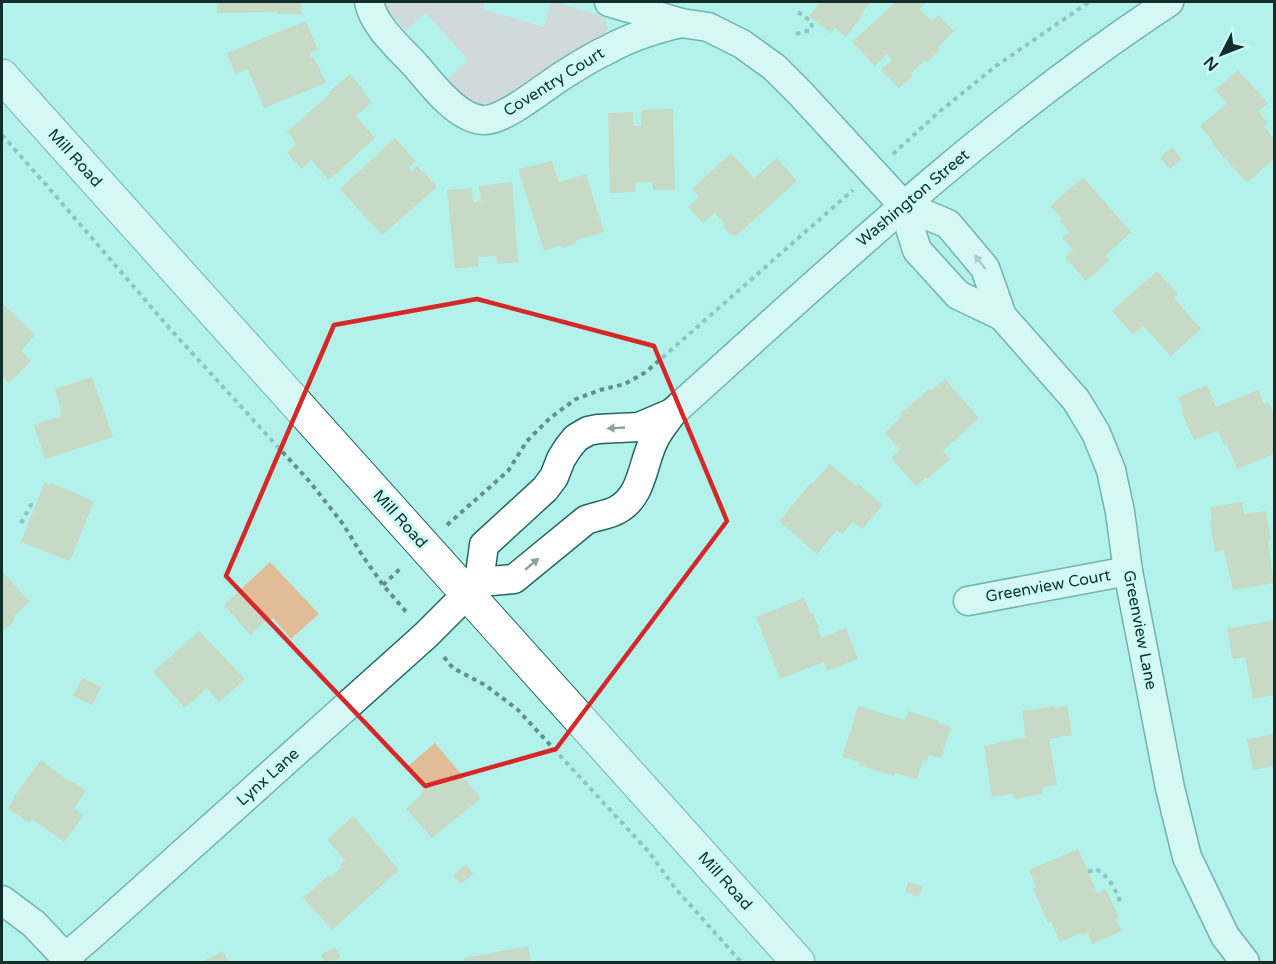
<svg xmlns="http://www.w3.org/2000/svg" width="1276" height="964" viewBox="0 0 1276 964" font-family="'Varela Round',sans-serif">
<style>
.green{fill:#f5bdc6}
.building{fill:#e1bd97}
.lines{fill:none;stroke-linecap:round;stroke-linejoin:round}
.minor-casing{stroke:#256661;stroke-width:31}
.tertiary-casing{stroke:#256661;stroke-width:35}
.path{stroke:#62908b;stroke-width:4;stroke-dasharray:4.5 4.5;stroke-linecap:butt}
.minor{stroke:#fff;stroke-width:28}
.tertiary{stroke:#fff;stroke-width:33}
.oneway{fill:#94a09f}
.marked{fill:none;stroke:#d62828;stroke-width:4.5;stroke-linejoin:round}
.labels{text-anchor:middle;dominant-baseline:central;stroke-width:6;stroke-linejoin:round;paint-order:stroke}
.street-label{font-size:16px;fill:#122d2a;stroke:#cafdf7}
</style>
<rect width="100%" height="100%" fill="#b2f2eb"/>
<path class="green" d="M384,2H484L483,9L544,27L551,2H555L602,16L605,19L608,29L604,37L566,58L499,101C474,110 464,96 448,79L468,60L426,13L405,31L389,11Z"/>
<g class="building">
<polygon points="217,2 301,2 302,14 277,14 277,12 217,13"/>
<polygon points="821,2 871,2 860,15 862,16 846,37 835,28 831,33 809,16"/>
<polygon points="896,2 927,2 919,9 932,21 938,15 954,31 938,47 940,49 927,62 925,60 910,74 913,76 899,88 881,70 892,60 887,54 875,66 852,42"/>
<polygon points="306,21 318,50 310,53 311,58 313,57 316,63 317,63 326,83 264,108 248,69 235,74 227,53"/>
<polygon points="1238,70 1268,103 1258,111 1268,123 1264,126 1274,139 1274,159 1247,183 1212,144 1214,143 1200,126 1227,103 1215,90"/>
<polygon points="350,74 363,89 362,90 372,102 356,116 375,138 329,180 311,160 302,169 287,153 297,144 287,132 330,94 329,92"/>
<polygon points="673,109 675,190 653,190 652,182 635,183 636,192 610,193 608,113 633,112 633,126 641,126 641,110"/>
<polygon points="395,138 416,161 409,167 412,171 417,166 422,172 423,171 437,187 382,235 340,189"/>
<polygon points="1172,147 1182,159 1170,169 1160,158"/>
<polygon points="731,153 754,178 777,158 797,181 736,236 730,235 723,226 724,223 715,213 703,223 688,207 699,197 692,189"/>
<polygon points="552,161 559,182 586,174 604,232 577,240 575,244 563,248 560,246 544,251 518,169"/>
<polygon points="1083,177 1131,232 1105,256 1110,260 1086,281 1065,257 1073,250 1062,238 1069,232 1060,221 1062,219 1050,206"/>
<polygon points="512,182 518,262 497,264 496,256 478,257 479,266 455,269 447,190 472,188 473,202 481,201 479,186"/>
<polygon points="1157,271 1178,294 1174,298 1201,329 1171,356 1143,326 1133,335 1112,311"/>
<polygon points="2,303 35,335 21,351 31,361 9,383 2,376"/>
<polygon points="92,377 113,437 45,459 34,425 61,416 59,411 61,410 55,389"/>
<polygon points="945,379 979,418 943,451 950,459 927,479 926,477 916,486 891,458 900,450 885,433 902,416 900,414 929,389 931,391"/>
<polygon points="1207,385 1216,407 1258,390 1264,404 1269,402 1274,416 1274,454 1237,469 1227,444 1224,445 1218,431 1194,440 1181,411 1183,410 1178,397"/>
<polygon points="830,464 856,486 858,484 883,505 862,529 853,522 842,534 837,530 817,554 779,521 811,483 813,483"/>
<polygon points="45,482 50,485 51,483 94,501 70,561 21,542"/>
<polygon points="1242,502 1244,514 1266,511 1271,540 1268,541 1274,583 1233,590 1224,550 1215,552 1210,521 1212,520 1210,507"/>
<polygon points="270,562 319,614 291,639 273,618 269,622 267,620 250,635 224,605"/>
<polygon points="2,571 30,602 14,616 13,622 6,629 2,629"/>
<polygon points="804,598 811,614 813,613 819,628 817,629 821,638 846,628 858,659 827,671 824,662 780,679 756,617"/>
<polygon points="1274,620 1274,695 1253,699 1245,657 1233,659 1227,629"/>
<polygon points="199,631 245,679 219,702 207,688 185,708 153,672"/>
<polygon points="82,678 101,687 93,705 73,696"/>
<polygon points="858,706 905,720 908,711 939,721 938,723 951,727 941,758 929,755 927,761 923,760 917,779 895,773 894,776 859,765 860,762 842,757"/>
<polygon points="1054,706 1054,708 1067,706 1072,735 1049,739 1057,785 1042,787 1043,794 1014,799 1013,794 992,797 984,746 1026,737 1022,711"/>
<polygon points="1274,734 1274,766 1253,770 1247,739"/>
<polygon points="435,743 481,798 432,838 406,809 422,794 421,792 426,788 407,767"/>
<polygon points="41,760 70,782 71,781 86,791 74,808 84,815 64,842 32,819 29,823 8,808 14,799 13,798"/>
<polygon points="353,816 399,870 332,930 303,898 329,875 331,877 342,867 340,865 345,860 327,840"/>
<polygon points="1078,849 1097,893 1106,889 1119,918 1116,919 1122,931 1092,944 1088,933 1082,935 1081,933 1060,942 1051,922 1048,923 1033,888 1036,887 1029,870"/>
<polygon points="466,864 473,874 461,884 453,875"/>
<polygon points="908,882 923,886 919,897 905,892"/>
<polygon points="528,946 531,962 465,962 464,958"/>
<polygon points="335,947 341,957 332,962 325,962 321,955"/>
<polygon points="222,951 229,962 202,962"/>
</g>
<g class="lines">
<defs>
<g id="minor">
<path d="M369,2C374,27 400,48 417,67C432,85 458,119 483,120C505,121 545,86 565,74C579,65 594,56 609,49C632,36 656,29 681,23L609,2"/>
<polyline points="681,23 708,27 742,44 774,67 801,94 903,205 948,224 985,268 1002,316 1076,400 1096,433 1111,470 1120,512 1128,571 1170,788 1187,857 1225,936 1245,962"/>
<polyline points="903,205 917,250 958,295 1002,316"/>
<path d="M479,582L514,579L586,520C596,516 608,515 617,510C643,496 642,464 654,440C658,431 666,422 672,413C832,269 989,120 1169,2"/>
<polyline points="968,601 1128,571"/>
<polyline points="2,900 34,924 70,962"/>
<polyline points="66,957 94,933 426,635 479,582 484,545 545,489 554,477 561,459 568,448 576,438 588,431 598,429 639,427 672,413"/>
</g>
<polyline id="tertiary" points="2,76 798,962"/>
</defs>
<use href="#minor" class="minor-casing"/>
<use href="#tertiary" class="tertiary-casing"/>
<g class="path">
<polyline points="798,12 812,22"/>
<polyline points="796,34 811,30 812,22 814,20"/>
<polyline points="2,135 48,187 171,330 310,482 343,524 362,555 383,585 408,614"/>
<polyline points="893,154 939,112 996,66 1089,2"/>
<polyline points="21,523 31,505 36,505"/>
<polyline points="447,525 508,471 527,441 550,418 576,399 600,390 625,384 646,372 853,190"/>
<polyline points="383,585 402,567"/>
<polyline points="444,657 453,668 485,685 517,709 648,851 675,888 741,962"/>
<path d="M1088,872L1096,869C1109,876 1116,890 1121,904"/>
</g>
<use href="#minor" class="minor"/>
<use href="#tertiary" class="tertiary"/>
</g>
<defs><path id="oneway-solid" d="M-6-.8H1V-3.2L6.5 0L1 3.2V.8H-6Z" transform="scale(1.5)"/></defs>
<g class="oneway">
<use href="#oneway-solid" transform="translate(980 262) rotate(-128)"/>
<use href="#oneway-solid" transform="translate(616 428) rotate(177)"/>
<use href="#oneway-solid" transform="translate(532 564) rotate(-40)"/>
</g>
<path d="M0 0H1276V964H0ZM477,299L654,346L727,521L556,749L425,786L226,576L334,325Z" fill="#b2f2eb" fill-opacity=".55" fill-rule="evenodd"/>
<path class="marked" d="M477,299L654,346L727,521L556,749L425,786L226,576L334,325Z"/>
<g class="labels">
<g class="street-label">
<text transform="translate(554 82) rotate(-32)">Coventry Court</text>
<text transform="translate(75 158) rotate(48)">Mill Road</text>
<text transform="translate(913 198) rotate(-40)">Washington Street</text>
<text transform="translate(400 519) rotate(48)">Mill Road</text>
<text transform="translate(1048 586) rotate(-10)">Greenview Court</text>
<text transform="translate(1140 630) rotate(79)">Greenview Lane</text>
<text transform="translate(268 777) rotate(-42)">Lynx Lane</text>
<text transform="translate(725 881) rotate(48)">Mill Road</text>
</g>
</g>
<rect width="1276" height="964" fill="none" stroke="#122d2a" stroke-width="6"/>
<g transform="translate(1222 54) rotate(228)" stroke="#cafdf7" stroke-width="4.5" paint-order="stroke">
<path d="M0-4.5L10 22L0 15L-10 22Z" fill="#122d2a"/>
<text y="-9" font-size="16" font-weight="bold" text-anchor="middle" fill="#122d2a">N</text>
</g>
</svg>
